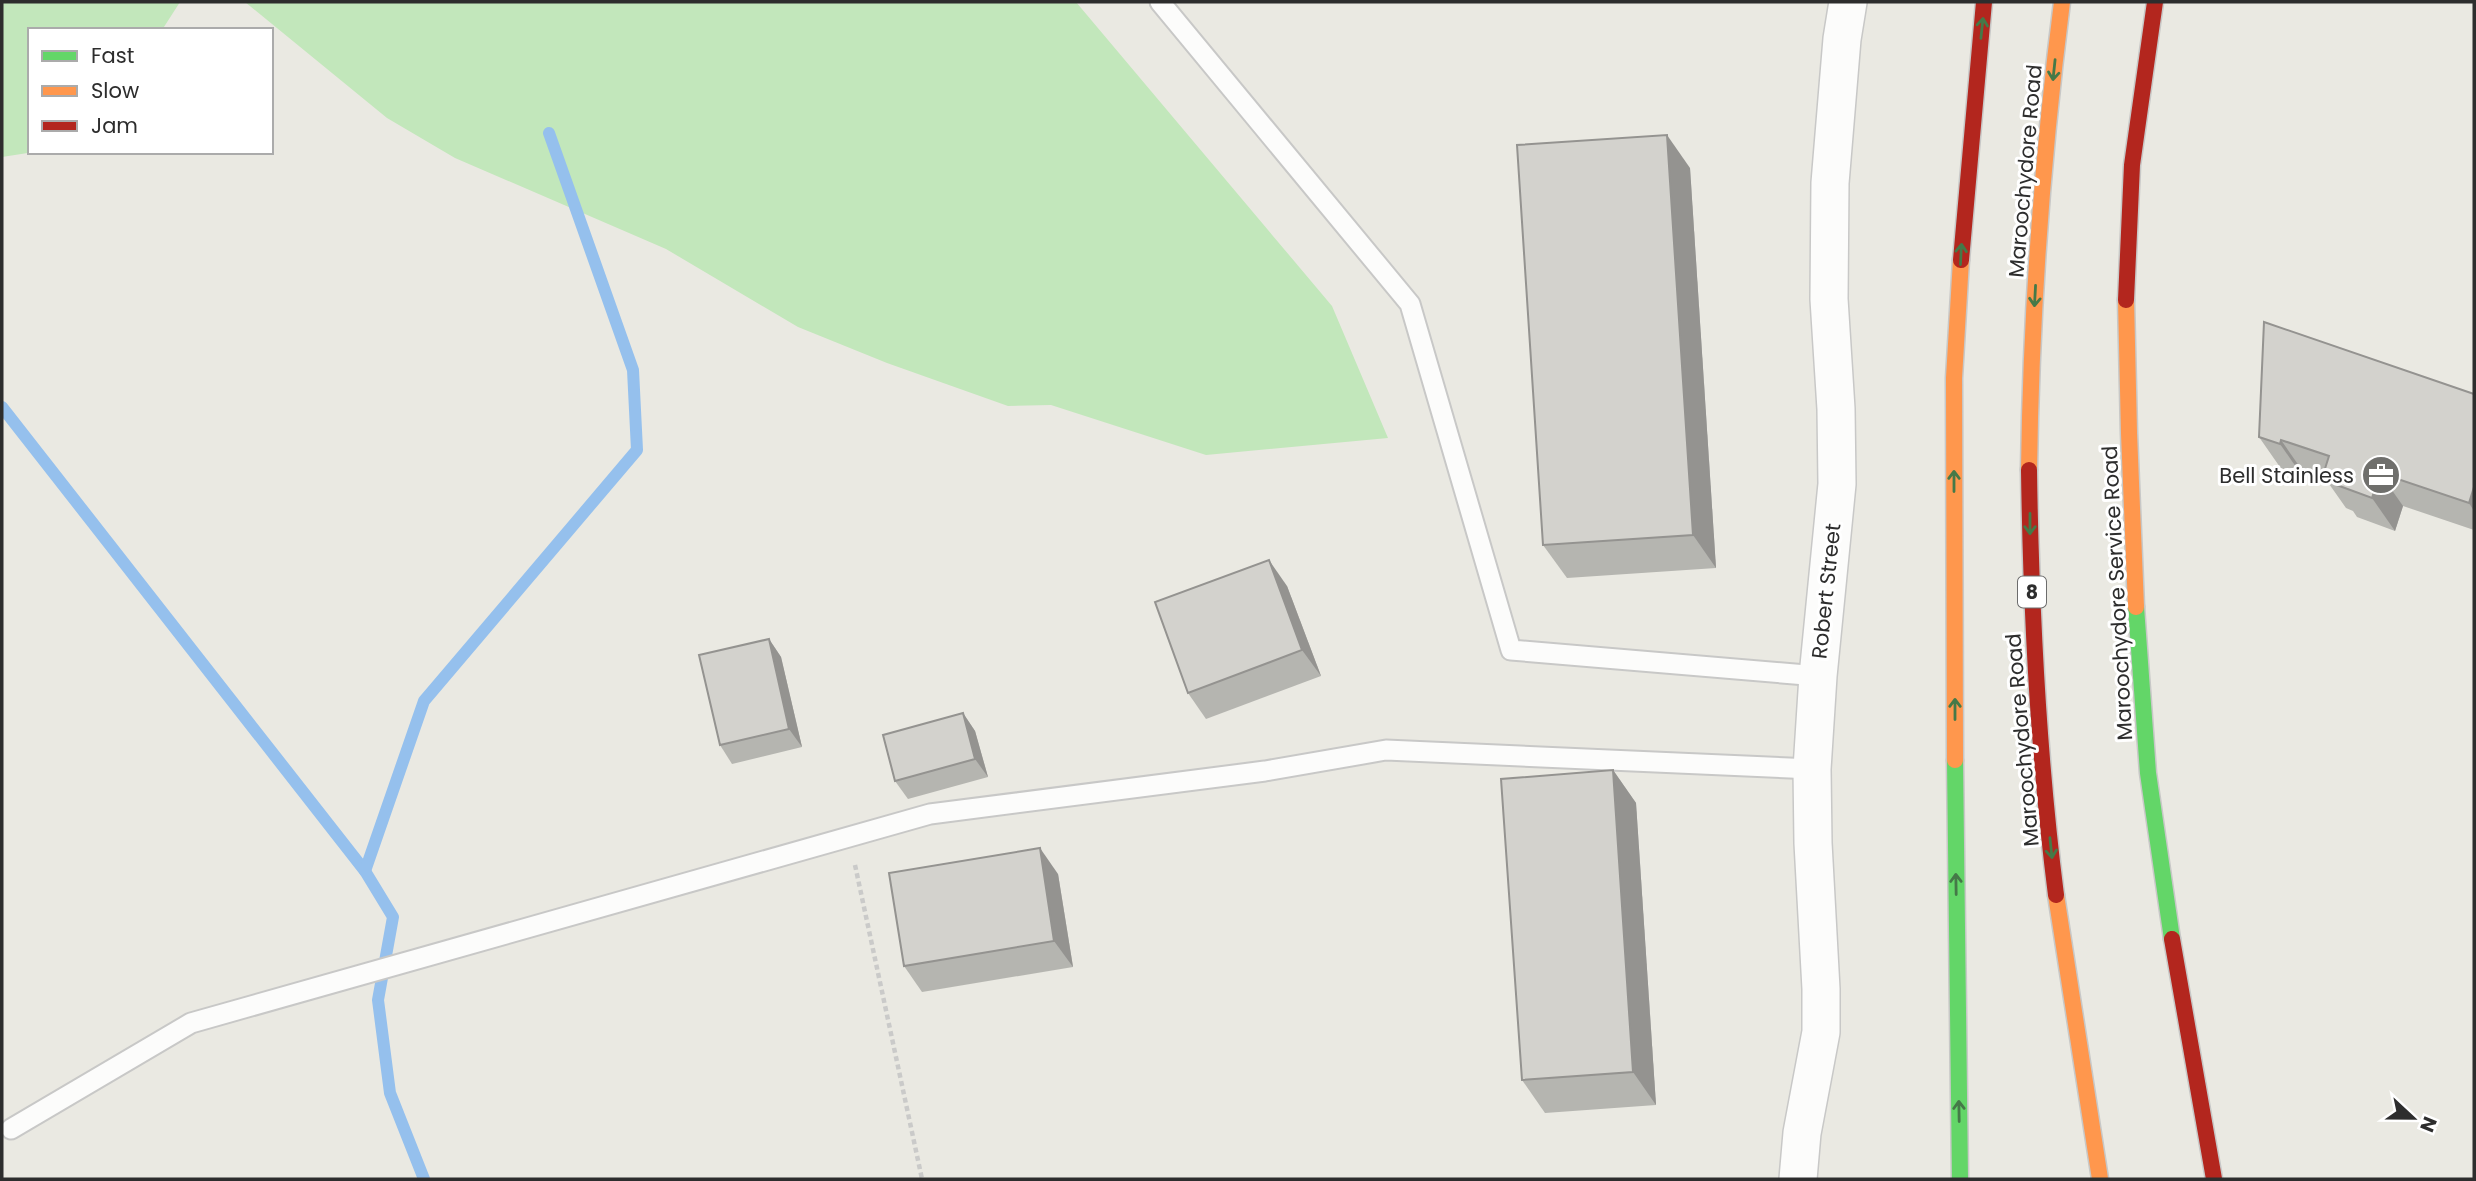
<svg xmlns="http://www.w3.org/2000/svg" width="2476" height="1181" viewBox="0 0 2476 1181" font-family="Poppins,sans-serif">
<style>
.green{fill:#c2e7bb}
.lines{fill:none;stroke-linecap:round;stroke-linejoin:round}
.stream{stroke:#95c0ed;stroke-width:12}
.lane-casing{stroke:#c8c8c7;stroke-width:23}
.street-casing{stroke:#c8c8c7;stroke-width:40}
.fast-casing{stroke:#c8c8c7;stroke-width:19}
.slow-casing{stroke:#c8c8c7;stroke-width:19}
.jam-casing{stroke:#c8c8c7;stroke-width:19}
.path{stroke:#cacac9;stroke-width:4.5;stroke-dasharray:5 3.5;stroke-linecap:butt}
.lane{stroke:#fcfcfb;stroke-width:19}
.street{stroke:#fcfcfb;stroke-width:37}
.fast{stroke:#63d668;stroke-width:16}
.slow{stroke:#ff974d;stroke-width:16}
.jam{stroke:#b3261e;stroke-width:16}
.wall{fill:#b5b5b0}
.shaded-wall{fill:#949390}
.building{fill:#d3d2cd;stroke:#949390;stroke-width:2}
.oneway{stroke:#457948}
.labels{text-anchor:middle;dominant-baseline:central;stroke-width:6;stroke-linejoin:round;paint-order:stroke}
.shield{fill:#fff;stroke:#6c6c6c;stroke-width:2}
.shield-label{font-size:19px;font-weight:bold;fill:#2d2d2d}
.street-label{font-size:21px;fill:#2d2d2d;stroke:#fff}
.poi-label{font-size:21px;fill:#2d2d2d;stroke:#fff;text-anchor:end}
</style>
<rect width="100%" height="100%" fill="#eae9e2"/>
<g class="green">
<polygon points="2,2 180,2 162,30 30,30 30,152 34,152 2,157"/>
<polygon points="245,2 1076,2 1332,306 1388,438 1206,455 1051,405 1008,406 887,363 798,327 666,249 455,158 387,118"/>
</g>
<g class="lines">
<g class="stream">
<polyline points="2,407 365,871 393,917 378,1000 390,1093 424,1179"/>
<polyline points="365,871 424,701 637,450 633,370 549,133"/>
</g>
<defs>
<g id="lane">
<polyline points="1160,2 1410,304 1511,650 1818,676"/>
<polyline points="11,1129 191,1023 930,814 1265,771 1386,750 1812,769"/>
</g>
<polyline id="street" points="1798,1179 1802,1133 1821,1032 1821,989 1813,843 1812,769 1818,676 1837,484 1836,409 1829,299 1830,183 1842,39 1848,2"/>
<g id="fast">
<polyline points="2136,607 2148,773 2172,939"/>
<polyline points="1955,760 1960,1179"/>
</g>
<g id="slow">
<polyline points="2126,300 2129,433 2136,607"/>
<path d="M2029,470C2031,313 2042,158 2062,2"/>
<polyline points="1955,760 1954,378 1961,260"/>
<polyline points="2056,895 2100,1179"/>
</g>
<g id="jam">
<polyline points="1961,260 1984,2"/>
<polyline points="2126,300 2132,165 2155,2"/>
<path d="M2029,470C2031,612 2038,754 2056,895"/>
<polyline points="2172,939 2214,1179"/>
</g>
</defs>
<use href="#lane" class="lane-casing"/>
<use href="#street" class="street-casing"/>
<use href="#fast" class="fast-casing"/>
<use href="#slow" class="slow-casing"/>
<use href="#jam" class="jam-casing"/>
<polyline class="path" points="855,865 922,1179"/>
<use href="#lane" class="lane"/>
<use href="#street" class="street"/>
<use href="#fast" class="fast"/>
<use href="#slow" class="slow"/>
<use href="#jam" class="jam"/>
</g>
<g class="wall">
<polygon points="1690,168 1716,568 1567,578 1543,545"/>
<polygon points="2474,394 2474,530 2403,506 2395,531 2357,517 2353,511 2346,508 2327,481 2304,473 2303,477 2282,470 2259,437"/>
<polygon points="1287,586 1321,676 1206,719 1188,693"/>
<polygon points="769,639 781,657 802,747 732,764 720,745"/>
<polygon points="963,713 975,731 988,777 908,799 895,781"/>
<polygon points="1613,770 1636,803 1656,1105 1545,1113 1522,1080"/>
<polygon points="1058,874 1073,967 922,992 904,966"/>
</g>
<g class="shaded-wall">
<polygon points="1667,135 1690,168 1716,568 1693,535"/>
<polygon points="2281,440 2304,473 2303,477 2280,444"/>
<polygon points="2380,473 2403,506 2395,531 2372,498"/>
<polygon points="2474,487 2474,511 2469,503"/>
<polygon points="1269,560 1287,586 1321,676 1302,650"/>
<polygon points="769,639 781,657 802,747 789,729"/>
<polygon points="963,713 975,731 988,777 975,759"/>
<polygon points="1613,770 1636,803 1656,1105 1633,1072"/>
<polygon points="1040,848 1058,874 1073,967 1054,941"/>
</g>
<g class="building">
<polygon points="1667,135 1693,535 1543,545 1517,145"/>
<polygon points="2264,322 2474,394 2474,487 2469,503 2380,473 2372,498 2334,484 2335,479 2323,475 2329,456 2281,440 2280,444 2259,437"/>
<polygon points="1269,560 1302,650 1188,693 1155,602"/>
<polygon points="769,639 789,729 720,745 699,655"/>
<polygon points="963,713 975,759 895,781 883,735"/>
<polygon points="1613,770 1633,1072 1522,1080 1501,779"/>
<polygon points="1040,848 1054,941 904,966 889,873"/>
</g>
<defs><path id="oneway-shaft" d="M-6 0H5M1.5-3L5.5 0L1.5 3" fill="none" stroke-width="1.6" stroke-linecap="round" stroke-linejoin="round" transform="scale(1.75)"/></defs>
<g class="oneway">
<use href="#oneway-shaft" transform="translate(1982 28) rotate(-84)"/>
<use href="#oneway-shaft" transform="translate(2054 70) rotate(96)"/>
<use href="#oneway-shaft" transform="translate(1961 254) rotate(-87)"/>
<use href="#oneway-shaft" transform="translate(2035 296) rotate(93)"/>
<use href="#oneway-shaft" transform="translate(1954 481) rotate(-90)"/>
<use href="#oneway-shaft" transform="translate(2030 524) rotate(90)"/>
<use href="#oneway-shaft" transform="translate(1955 709) rotate(-90)"/>
<use href="#oneway-shaft" transform="translate(2051 848) rotate(84)"/>
<use href="#oneway-shaft" transform="translate(1956 884) rotate(-91)"/>
<use href="#oneway-shaft" transform="translate(1959 1111) rotate(-91)"/>
</g>
<defs>
<symbol id="office-disc" viewBox="-11 -11 22 22"><circle r="9.5" fill="#6f6f6c" stroke="#fff"/><path d="M-6-3h4V-5.5h4V-3h4V5H-6ZM-1-4.5V-3h2v-1.5ZM-6 0V1H6V0Z" fill="#fff"/></symbol>
</defs>
<g fill-rule="evenodd">
<use href="#office-disc" x="2359" y="453" width="44" height="44"/>
</g>
<g class="labels">
<rect class="shield" x="2018" y="576.5" width="28" height="31" rx="5"/>
<g class="shield-label">
<text x="2032" y="592">8</text>
</g>
<g class="street-label">
<text transform="translate(2025 171) rotate(-85)">Maroochydore Road</text>
<text transform="translate(1826 591) rotate(-84)">Robert Street</text>
<text transform="translate(2117 593) rotate(-93)">Maroochydore Service Road</text>
<text transform="translate(2022 740) rotate(-95)">Maroochydore Road</text>
</g>
<g class="poi-label">
<text x="2354" y="475">Bell Stainless</text>
</g>
</g>
<rect width="2476" height="1181" fill="none" stroke="#2d2d2d" stroke-width="7"/>
<rect x="28" y="28" width="245" height="126" fill="#ffffff" stroke="#ababab" stroke-width="2"/>
<rect x="42" y="51" width="35" height="10" fill="#63d668" stroke="#ababab" stroke-width="2"/>
<text x="91" y="63" font-size="21" fill="#2d2d2d">Fast</text>
<rect x="42" y="86" width="35" height="10" fill="#ff974d" stroke="#ababab" stroke-width="2"/>
<text x="91" y="98" font-size="21" fill="#2d2d2d">Slow</text>
<rect x="42" y="121" width="35" height="10" fill="#b3261e" stroke="#ababab" stroke-width="2"/>
<text x="91" y="133" font-size="21" fill="#2d2d2d">Jam</text>
<g transform="translate(2413 1118) rotate(112)" stroke="#ffffff" stroke-width="5" paint-order="stroke">
<path d="M0-5L12 26L0 18L-12 26Z" fill="#2d2d2d"/>
<text y="-10" font-size="19" font-weight="bold" text-anchor="middle" fill="#2d2d2d">N</text>
</g>
</svg>
